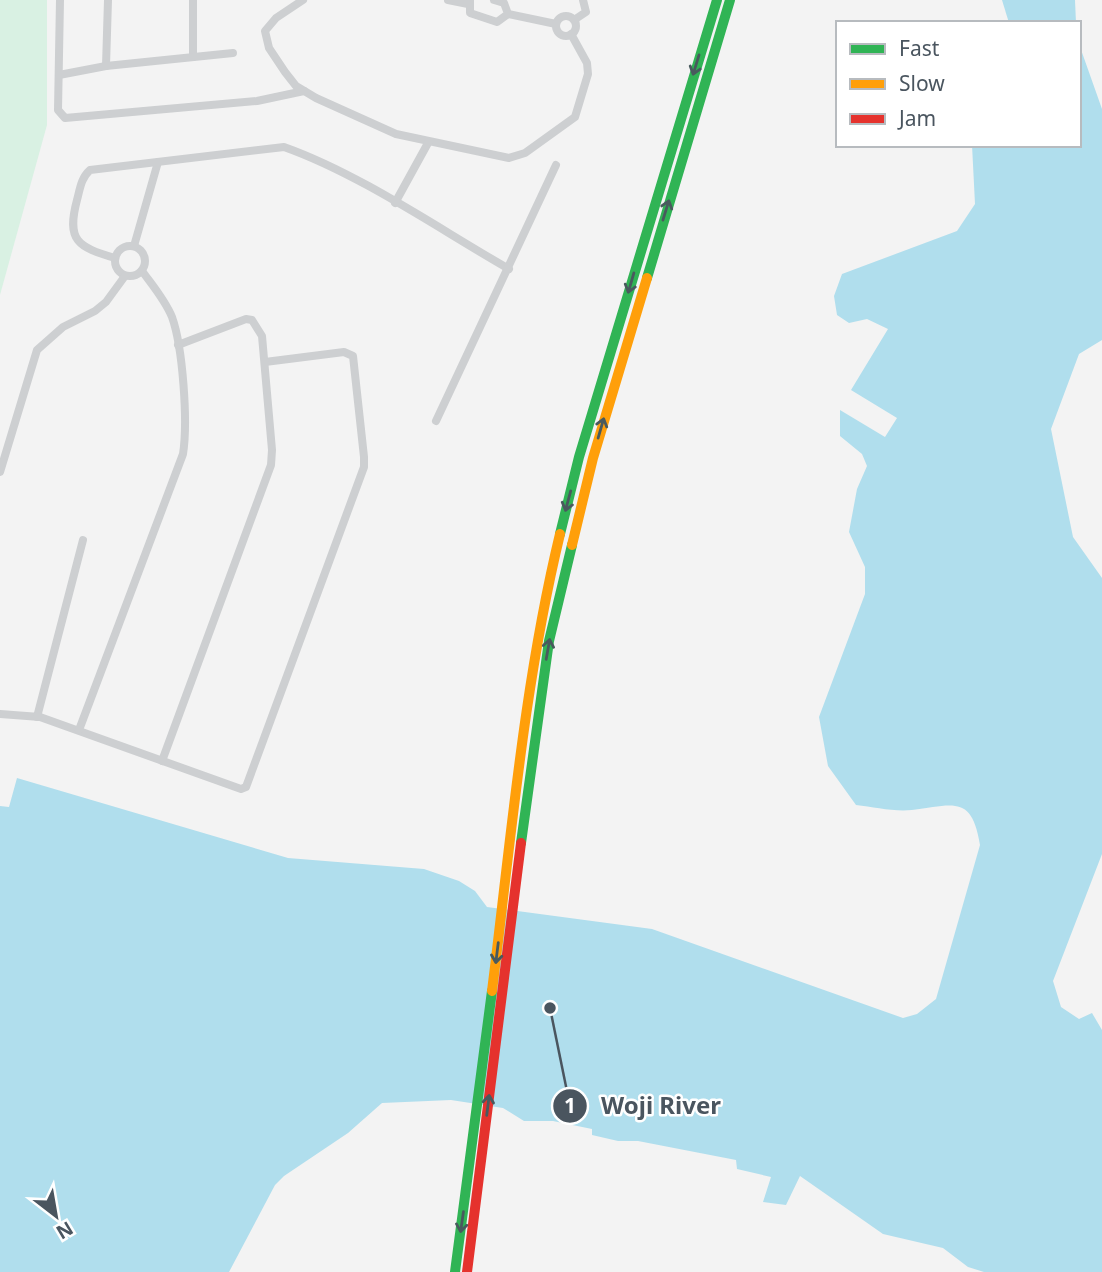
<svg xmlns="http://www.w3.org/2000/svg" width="1102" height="1272" viewBox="0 0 1102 1272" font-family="'Noto Sans',sans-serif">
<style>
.green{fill:#d9f1e3}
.water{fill:#b0deed}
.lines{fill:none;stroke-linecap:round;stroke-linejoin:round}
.street{stroke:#cdcfd1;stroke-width:8}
.fast{stroke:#30b455;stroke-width:10}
.slow{stroke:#ff9f0a;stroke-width:10}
.jam{stroke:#e5322d;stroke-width:10}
.oneway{stroke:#495a5e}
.leader{fill:none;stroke:#4a555f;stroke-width:2.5}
.callout-dot{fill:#4a555f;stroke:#fff;stroke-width:2.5}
.mark-label{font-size:21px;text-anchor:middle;font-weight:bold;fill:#fff}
.callout-label{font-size:24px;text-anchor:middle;font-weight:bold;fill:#4a555f;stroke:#fff;stroke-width:5;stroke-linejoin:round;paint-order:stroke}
</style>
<rect width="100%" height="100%" fill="#f3f3f3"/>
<polygon class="green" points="0,0 47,0 47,125 0,295"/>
<g class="water">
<polygon points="1002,0 1075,0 1076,23 1009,23"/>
<path d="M1079,44L1102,109V340L1079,354L1051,429L1073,537L1102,578V854L1053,981L1061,1007L1079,1019L1092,1013L1102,1030V1272H984L968,1267L943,1248L883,1234L800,1176L786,1205L763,1202L771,1177L737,1169L736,1160L638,1141H618L592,1135V1129L553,1121H524L503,1108L451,1100L382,1103L348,1133L284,1176L275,1185L229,1272H0V806L9,807L17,778L288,858L424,869L459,881L475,891L487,907L652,929L903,1018L917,1014L936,999L980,845C972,794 953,805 912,810C894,812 874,807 856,805L828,766L819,717L865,594V567L849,532L857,489L867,466L862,454L840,436V410L885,437L897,418L851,390L888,329L867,319L849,323L837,315L834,296L842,274L957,231L975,204L972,145H1079Z"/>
</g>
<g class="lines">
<g class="street">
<polyline points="60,0 58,110 65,118 257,101 304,91"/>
<polyline points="303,0 276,18 265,31 269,48 285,72 296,86 316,98 396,134 509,158 525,153 575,117 588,74 587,63 571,34"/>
<polyline points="448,0 468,4"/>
<polyline points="470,0 470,13 497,22 508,14 504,3 494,0"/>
<polyline points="508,14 556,24"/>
<circle cx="566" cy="26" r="10"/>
<polyline points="574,20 586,12 583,0"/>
<polyline points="193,57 193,0"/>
<polyline points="106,66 108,0"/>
<polyline points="59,75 106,66 233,53"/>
<polyline points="395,203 428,143"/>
<circle cx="130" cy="261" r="15"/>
<polyline points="134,246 158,162"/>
<path d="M115,258C78,247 66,241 77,200C80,189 81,178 90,170L284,147C360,174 439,229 509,269"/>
<polyline points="436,421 556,165"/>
<polyline points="0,472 37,350 63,327 95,311 106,302 125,276"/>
<polyline points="0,714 40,717 241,789 246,787 364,467 364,457 353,356 344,352 265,362"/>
<polyline points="37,717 83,540"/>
<path d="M79,730L183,454C188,422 183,348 172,317C165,300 153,286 142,271"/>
<polyline points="162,761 271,465 272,450 262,336 252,320 246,319 178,345"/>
</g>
<g class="fast">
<polyline points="647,278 730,0"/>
<polyline points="560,534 579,457 717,0"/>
<polyline points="521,843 549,641 572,545"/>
<polyline points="455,1272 492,991"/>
</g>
<g class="slow">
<polyline points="572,545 593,458 647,278"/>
<path d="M492,991C511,839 524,683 560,534"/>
</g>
<polyline class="jam" points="467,1272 521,843"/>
</g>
<defs><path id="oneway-shaft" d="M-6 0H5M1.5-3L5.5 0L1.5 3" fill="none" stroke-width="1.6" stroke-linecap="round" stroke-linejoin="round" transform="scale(1.75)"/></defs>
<g class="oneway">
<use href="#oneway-shaft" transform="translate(696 65) rotate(107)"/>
<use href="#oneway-shaft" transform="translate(666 210) rotate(-73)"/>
<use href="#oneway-shaft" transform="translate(631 283) rotate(106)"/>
<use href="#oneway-shaft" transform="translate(601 428) rotate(-74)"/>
<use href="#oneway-shaft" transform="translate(568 501) rotate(105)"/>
<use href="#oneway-shaft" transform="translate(548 649) rotate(-80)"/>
<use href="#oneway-shaft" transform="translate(497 953) rotate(97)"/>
<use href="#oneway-shaft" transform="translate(488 1105) rotate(-83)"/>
<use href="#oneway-shaft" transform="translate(462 1222) rotate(98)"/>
</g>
<path class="leader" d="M550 1008L570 1106"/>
<g class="callout-dot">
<circle cx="550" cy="1008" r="7"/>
<circle cx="570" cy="1106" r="18"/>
</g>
<g class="mark-label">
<text x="570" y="1113">1</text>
</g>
<g class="callout-label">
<text x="661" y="1114">Woji River</text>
</g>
<rect x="836" y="21" width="245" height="126" fill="#ffffff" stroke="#b7bbbf" stroke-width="2"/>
<rect x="850" y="44" width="35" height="10" fill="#30b455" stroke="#b7bbbf" stroke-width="2"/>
<text x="899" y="56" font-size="21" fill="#4a555f">Fast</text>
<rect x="850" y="79" width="35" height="10" fill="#ff9f0a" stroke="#b7bbbf" stroke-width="2"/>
<text x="899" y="91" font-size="21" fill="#4a555f">Slow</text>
<rect x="850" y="114" width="35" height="10" fill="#e5322d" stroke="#b7bbbf" stroke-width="2"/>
<text x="899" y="126" font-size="21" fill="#4a555f">Jam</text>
<g transform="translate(56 1216) rotate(149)" stroke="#ffffff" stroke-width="5" paint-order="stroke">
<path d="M0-5L12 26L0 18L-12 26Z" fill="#4a555f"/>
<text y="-10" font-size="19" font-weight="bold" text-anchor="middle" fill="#4a555f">N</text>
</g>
</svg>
